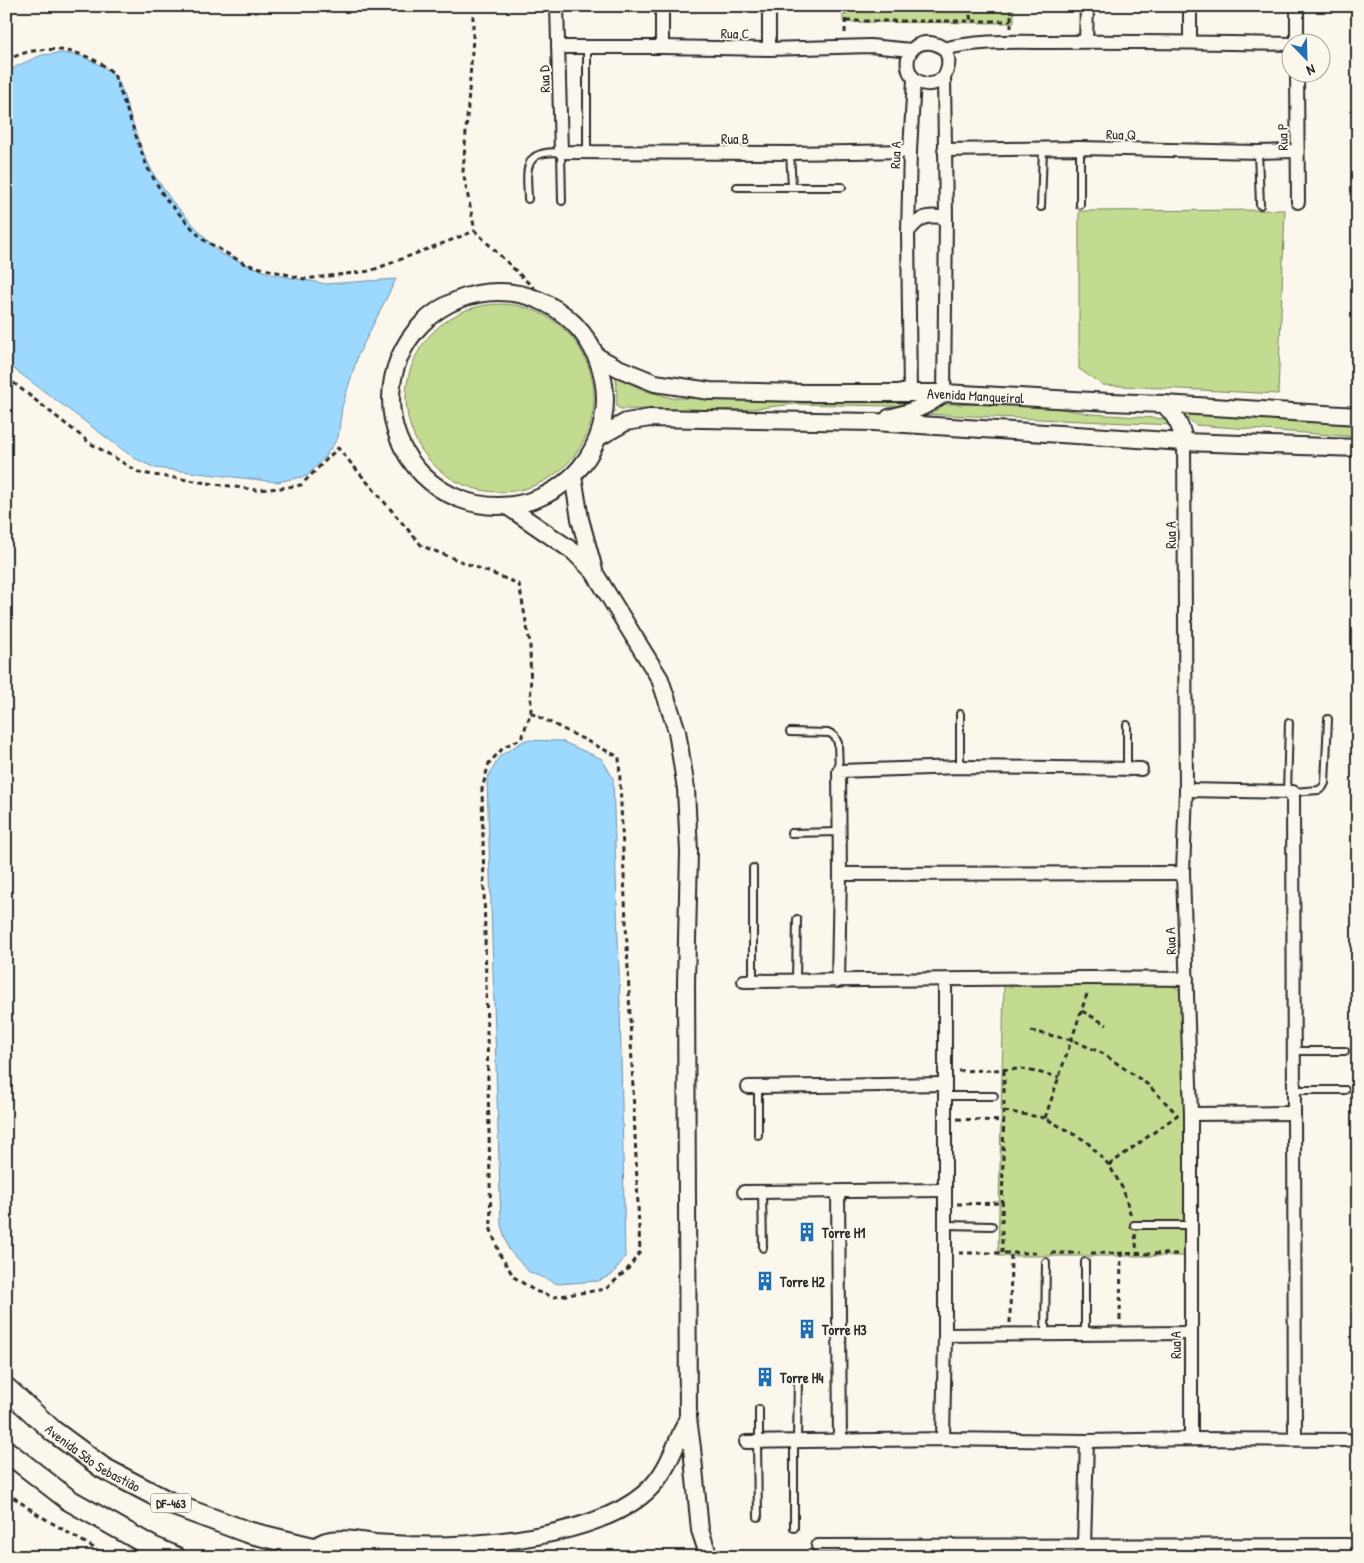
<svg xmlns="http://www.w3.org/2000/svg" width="1364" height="1563" viewBox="0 0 1364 1563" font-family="'Patrick Hand',sans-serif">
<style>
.green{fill:#c3db91;stroke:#77835e}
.water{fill:#9dd8fe;stroke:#6f93aa}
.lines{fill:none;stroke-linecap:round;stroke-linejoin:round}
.service-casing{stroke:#2b2b2b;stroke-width:10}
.minor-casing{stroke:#2b2b2b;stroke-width:16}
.tertiary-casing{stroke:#2b2b2b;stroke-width:20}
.primary-casing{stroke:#2b2b2b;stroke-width:24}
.path{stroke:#2b2b2b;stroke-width:3;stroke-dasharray:5 4;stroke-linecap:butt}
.service{stroke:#fbf7ec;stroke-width:6}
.minor{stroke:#fbf7ec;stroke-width:12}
.tertiary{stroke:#fbf7ec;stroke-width:16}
.primary{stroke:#fbf7ec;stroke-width:20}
.labels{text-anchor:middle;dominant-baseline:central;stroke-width:4;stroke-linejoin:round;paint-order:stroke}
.shield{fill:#fbf7ec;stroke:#696865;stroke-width:1}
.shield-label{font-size:12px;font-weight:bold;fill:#2b2b2b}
.street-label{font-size:14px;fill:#2b2b2b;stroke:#fbf7ec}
.poi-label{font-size:14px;font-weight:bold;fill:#2b2b2b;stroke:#fbf7ec;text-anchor:start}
</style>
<rect width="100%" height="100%" fill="#fbf7ec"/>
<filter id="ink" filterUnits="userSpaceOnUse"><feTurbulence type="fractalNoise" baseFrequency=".02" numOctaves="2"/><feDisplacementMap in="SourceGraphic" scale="10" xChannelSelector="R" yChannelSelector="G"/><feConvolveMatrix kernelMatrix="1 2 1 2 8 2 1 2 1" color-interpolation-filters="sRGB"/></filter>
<g filter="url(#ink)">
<g class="green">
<polygon points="843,6 1014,6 1014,23 843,22"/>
<polygon points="1285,210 1278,394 1103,385 1079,369 1079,211"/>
<circle cx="500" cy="398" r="94"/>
<polygon points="616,377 646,391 672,398 923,402 910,406 890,406 795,404 742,410 621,409 617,407"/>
<polygon points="941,404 1039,405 1091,414 1155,418 1164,419 1173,425 927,414"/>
<polygon points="1179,412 1358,425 1358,437 1196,425"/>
<polygon points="1004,985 1171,985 1180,990 1184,998 1184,1256 998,1256"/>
</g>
<g class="water">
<polygon points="62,53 81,56 100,65 112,73 120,84 140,146 154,175 172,201 219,253 271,274 326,284 396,279 358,355 342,407 338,438 324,458 307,476 277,482 155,468 134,458 6,363 6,73 19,65 42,55"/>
<polygon points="525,740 561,741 602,759 613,778 620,1004 625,1257 612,1275 598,1281 558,1284 529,1272 509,1250 501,1225 487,779 500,756"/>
</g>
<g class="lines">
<defs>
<g id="service">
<polyline points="1258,152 1260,205"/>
<polyline points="587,153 587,47"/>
<polyline points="790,153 792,186"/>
<polyline points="737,187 842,187"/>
<path d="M528,199C528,183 522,159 541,154C547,152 555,152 561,152L562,201"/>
<polyline points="1080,205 1080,148"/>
<polyline points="1041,207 1043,149"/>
<polyline points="1127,725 1127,768"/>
<polyline points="790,732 830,733 835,737 838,743 839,771"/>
<polyline points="960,767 960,714"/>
<polyline points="1287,792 1289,723"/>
<polyline points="1293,792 1319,790 1323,787 1325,783 1328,719"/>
<polyline points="791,833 839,832"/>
<polyline points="753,868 753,982"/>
<polyline points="796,981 797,919"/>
<polyline points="1295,1051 1345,1051"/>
<polyline points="1295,1090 1345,1090"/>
<polyline points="945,1096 994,1096"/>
<polyline points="758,1135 758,1087"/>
<polyline points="762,1192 763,1248"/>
<polyline points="945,1225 992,1226"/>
<polyline points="1134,1225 1190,1225"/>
<polyline points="1045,1334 1046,1262"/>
<polyline points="1085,1334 1085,1262"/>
<polyline points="759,1409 759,1442"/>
<polyline points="794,1441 794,1528"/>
<polyline points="797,1441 798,1380"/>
<polyline points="757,1442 758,1517"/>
<polyline points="1293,1546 1293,1557"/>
<polyline points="1097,1557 1098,1545"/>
<polyline points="1334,1557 1334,1545"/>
</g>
<g id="minor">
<polyline points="557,6 561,152 790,153 910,151"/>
<polyline points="1086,41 1087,6"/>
<polyline points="1190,42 1190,6"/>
<polyline points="1297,42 1297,6"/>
<polyline points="558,47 662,47 769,49 870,46 911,50"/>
<polyline points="662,47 662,6"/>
<polyline points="769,49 769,6"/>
<path d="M944,49C977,40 1017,42 1051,42C1131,41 1211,43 1292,44"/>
<polyline points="1297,72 1298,202"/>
<polyline points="944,150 1080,148 1258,152 1297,151"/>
<path d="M908,232C920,217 926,214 946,218"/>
<polyline points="910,393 908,232 910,151 914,79"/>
<path d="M944,393L946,218L944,77C965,36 902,31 908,67C910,79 923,87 935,83C938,82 941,79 944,77"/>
<polyline points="1184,442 1186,790 1183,873 1191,1114 1191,1439"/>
<polyline points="1186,790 1293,792 1295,1439"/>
<polyline points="840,874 1183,873"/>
<polyline points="744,981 1091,978 1187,979"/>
<polyline points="838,981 840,874 839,771 960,767 1141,769"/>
<polyline points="748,1087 945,1084"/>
<polyline points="1191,1114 1294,1113"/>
<polyline points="744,1192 944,1190"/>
<polyline points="838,1192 840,1440"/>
<polyline points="945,1335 1190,1333"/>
<polyline points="943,1439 945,1335 945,980"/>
<polyline points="746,1442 943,1439 1087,1441 1191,1439 1347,1440"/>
<polyline points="1084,1545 1087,1441"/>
<polyline points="818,1546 1348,1545"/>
</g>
<g id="tertiary">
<circle cx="498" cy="399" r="107"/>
<path id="s1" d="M598,357L618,368L655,383L710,391L805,393H944L1110,402L1164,404L1358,416"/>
<path d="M1164,404C1175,415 1182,426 1184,442"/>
<path d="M889,418C912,412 925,407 944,393"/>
<polyline points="599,437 626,422 650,418 874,422 1184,442 1358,448"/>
<polyline points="573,476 580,519 594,570"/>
<polyline points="507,506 574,552 594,572 660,679 677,731 686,789 689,852 686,983 688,1418 692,1448 700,1530 709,1557"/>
<path d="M313,1548C317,1546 321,1542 326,1541C340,1537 361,1541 375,1543C386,1544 398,1544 409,1545C475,1548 607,1537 653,1485C670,1466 677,1440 688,1418"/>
</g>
<g id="primary">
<path id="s2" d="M6,1388L53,1431L103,1468L174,1505L247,1532L313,1548L364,1557"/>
<polyline points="6,1451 69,1500 152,1547 175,1557"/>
</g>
</defs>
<use href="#service" class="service-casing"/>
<use href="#minor" class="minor-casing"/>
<use href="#tertiary" class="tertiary-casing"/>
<use href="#primary" class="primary-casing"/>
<g class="path">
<polyline points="473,6 473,38 463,172 475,231 550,304"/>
<polyline points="968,6 971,21"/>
<polyline points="1011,6 1011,28"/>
<polyline points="846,21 1011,21"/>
<polyline points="845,33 846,6"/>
<path d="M6,61C38,41 88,48 114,74L147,167L165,198L202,239L245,264L305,279L370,271L475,231"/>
<polyline points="6,377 90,443 140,473 256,490 281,488 301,485 338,448 422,546 519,584 530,643 531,713 521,739 505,746 489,763 482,789 491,1230 500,1255 514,1277 535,1291 554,1297 606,1289 627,1270 640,1252 619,757 531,713"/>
<polyline points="1082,1011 1107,1025"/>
<polyline points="1031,1031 1072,1040 1102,1053 1147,1084 1177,1114"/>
<polyline points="958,1071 1022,1069 1059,1077"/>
<polyline points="1004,1093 1004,1069"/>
<polyline points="1004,1111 1045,1118 1086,1141 1109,1165 1123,1189 1131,1216"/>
<polyline points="1045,1118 1088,991"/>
<polyline points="957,1119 1003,1121"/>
<polyline points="1109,1165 1179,1114"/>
<polyline points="957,1204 1003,1203"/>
<polyline points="1002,1223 1004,1100"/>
<polyline points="1135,1234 1137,1253"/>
<polyline points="959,1253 1040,1253"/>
<polyline points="1002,1253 1002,1230"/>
<polyline points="1051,1253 1080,1253"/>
<polyline points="1091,1253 1177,1254"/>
<polyline points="1120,1320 1121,1253"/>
<polyline points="1010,1323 1011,1254"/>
<polyline points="6,1492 37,1514 109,1557"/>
</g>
<use href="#service" class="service"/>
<use href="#minor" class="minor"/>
<use href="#tertiary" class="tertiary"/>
<use href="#primary" class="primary"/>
</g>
</g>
<defs>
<symbol id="building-bare" viewBox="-9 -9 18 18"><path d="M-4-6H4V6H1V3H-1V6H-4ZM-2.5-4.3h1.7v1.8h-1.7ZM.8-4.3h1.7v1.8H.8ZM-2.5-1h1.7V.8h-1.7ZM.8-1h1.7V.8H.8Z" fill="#1f6fb2" stroke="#fbf7ec" stroke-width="2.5" paint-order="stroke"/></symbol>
</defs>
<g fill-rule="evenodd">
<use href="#building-bare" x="793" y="1218" width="28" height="28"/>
<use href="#building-bare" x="751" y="1267" width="28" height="28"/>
<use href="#building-bare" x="793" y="1315" width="28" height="28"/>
<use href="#building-bare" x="751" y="1363" width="28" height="28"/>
</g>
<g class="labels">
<rect class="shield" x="151" y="1493.5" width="40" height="19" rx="4"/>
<g class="shield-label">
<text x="171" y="1503">DF-463</text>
</g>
<g class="street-label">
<text transform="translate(735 33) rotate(1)">Rua C</text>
<text transform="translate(544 79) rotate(-92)">Rua D</text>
<text transform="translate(1121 134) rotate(1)">Rua Q</text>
<text transform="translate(1282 137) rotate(-91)">Rua P</text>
<text x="735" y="138">Rua B</text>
<text transform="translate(895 155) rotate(-88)">Rua A</text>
<text stroke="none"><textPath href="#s1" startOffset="384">Avenida Mangueiral</textPath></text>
<text transform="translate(1170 535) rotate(-90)">Rua A</text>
<text transform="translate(1170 941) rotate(-92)">Rua A</text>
<text transform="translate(1175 1345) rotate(-90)">Rua A</text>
<text stroke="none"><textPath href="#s2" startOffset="112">Avenida São Sebastião</textPath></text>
</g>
<g class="poi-label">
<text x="822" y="1232">Torre H1</text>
<text x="780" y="1281">Torre H2</text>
<text x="822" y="1329">Torre H3</text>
<text x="780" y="1377">Torre H4</text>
</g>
</g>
<rect width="1364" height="1563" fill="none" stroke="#fbf7ec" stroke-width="25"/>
<rect x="12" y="12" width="1339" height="1538" fill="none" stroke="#2b2b2b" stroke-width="2" filter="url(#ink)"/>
<g transform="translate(1306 58) rotate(157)"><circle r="24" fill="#fbf7ec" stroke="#a8a59f"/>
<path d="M0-4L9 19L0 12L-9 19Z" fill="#1f6fb2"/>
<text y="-8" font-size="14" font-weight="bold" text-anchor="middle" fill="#2b2b2b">N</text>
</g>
</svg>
